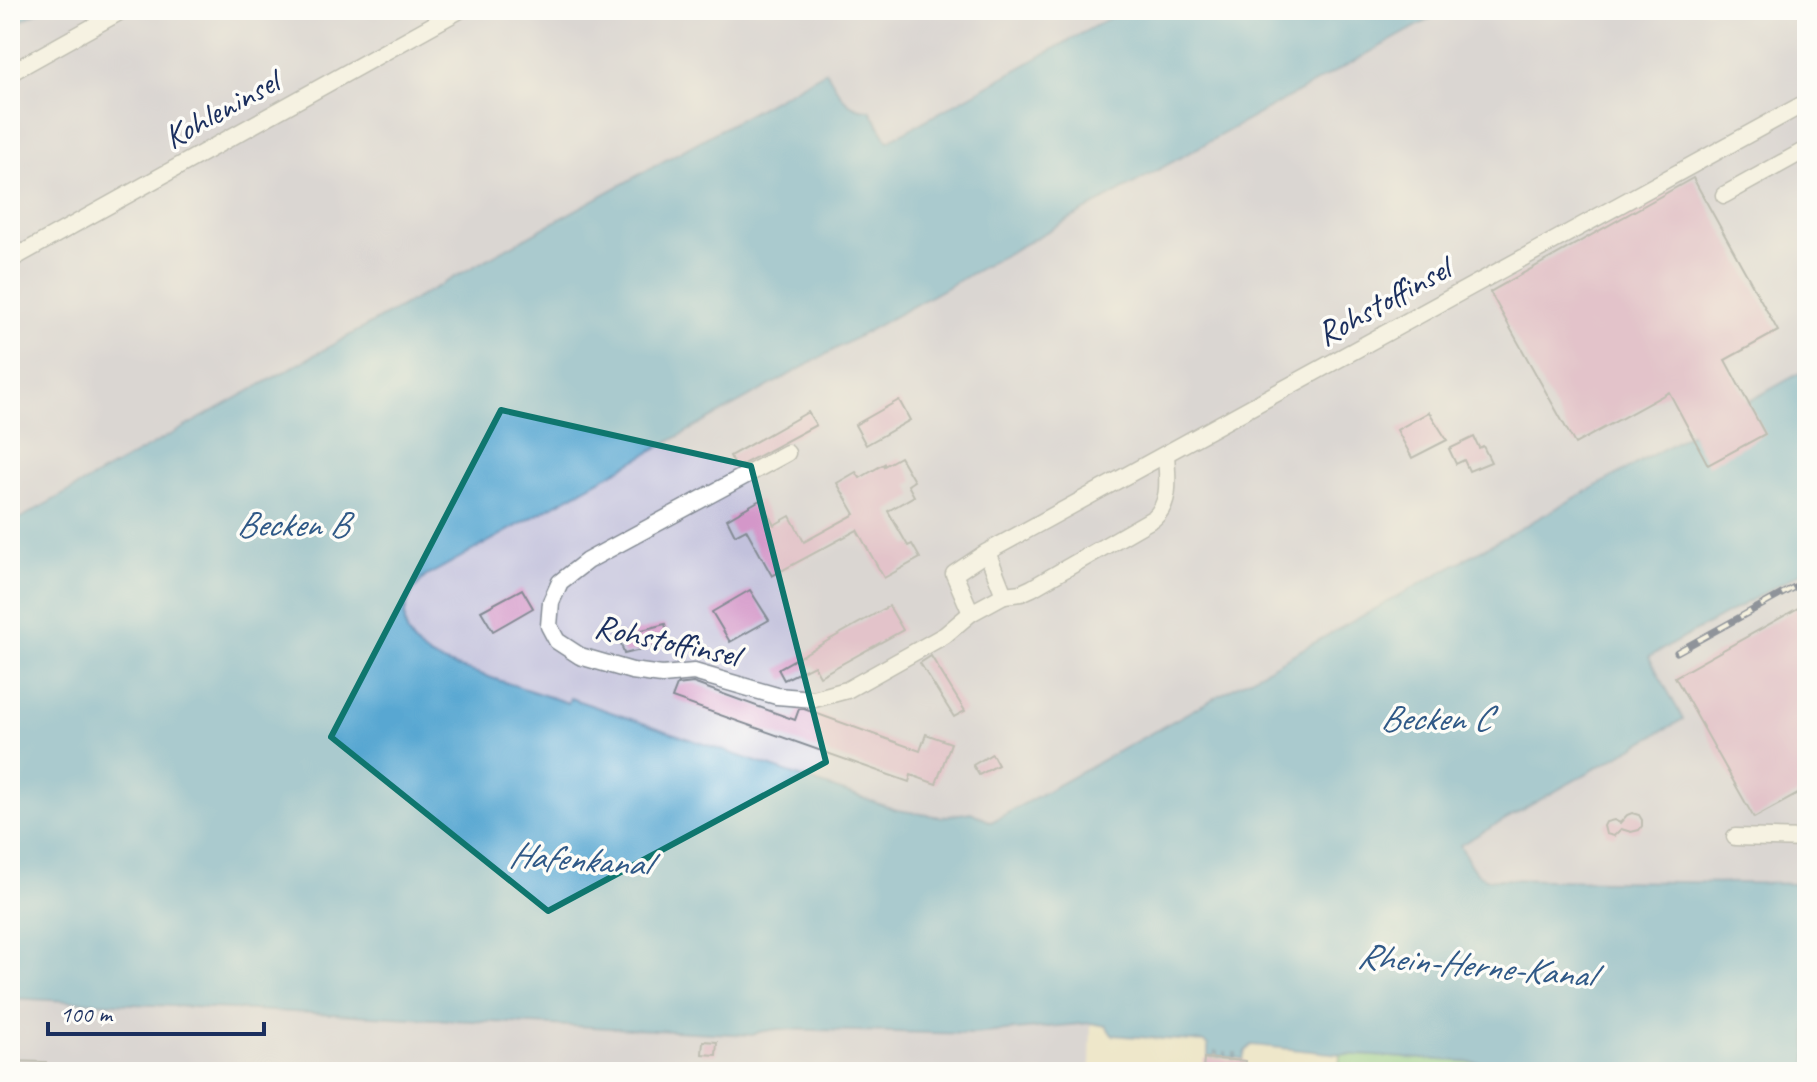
<svg xmlns="http://www.w3.org/2000/svg" width="1817" height="1082" viewBox="0 0 1817 1082" font-family="Caveat,sans-serif">
<style>
.industrial{fill:#c2c1dc}
.green{fill:#85d291;stroke:#508078;stroke-width:2}
.water{fill:#58a7d2;stroke:#3a6b98;stroke-width:2}
.building{fill:#d497c9}
.lines{fill:none;stroke-linecap:round;stroke-linejoin:round}
.minor-casing{stroke:#848b94;stroke-width:19}
.minor{stroke:#fff;stroke-width:16}
.rail-casing{stroke:#1b2f5e;stroke-width:7}
.rail{stroke:#fdfcf7;stroke-width:4;stroke-dasharray:12;stroke-linecap:butt}
.marked{fill:none;stroke:#0f766e;stroke-width:6;stroke-linejoin:round}
.labels{text-anchor:middle;dominant-baseline:central;stroke-width:7;stroke-linejoin:round;paint-order:stroke}
.street-label{font-size:34px;fill:#1b2f5e;stroke:#fdfcf7}
.water-label{font-size:36px;font-style:italic;fill:#305987;stroke:#fdfcf7}
</style>
<rect width="100%" height="100%" fill="#fdfcf7"/>
<filter id="ink" filterUnits="userSpaceOnUse"><feTurbulence type="fractalNoise" baseFrequency=".0125" numOctaves="2"/><feDisplacementMap in="SourceGraphic" scale="16" xChannelSelector="R" yChannelSelector="G"/><feConvolveMatrix kernelMatrix="1 2 1 2 8 2 1 2 1" color-interpolation-filters="sRGB"/></filter>
<filter id="wash" filterUnits="userSpaceOnUse"><feTurbulence type="fractalNoise" baseFrequency=".006" numOctaves="4" result="noise"/><feDisplacementMap in="SourceGraphic" scale="32" xChannelSelector="R" yChannelSelector="G"/><feGaussianBlur stdDeviation="1.8" result="paint"/><feColorMatrix in="noise" values="0 0 0 0 0 0 0 0 0 0 0 0 0 0 0 0 0 1.4 0 .05"/><feComposite in="paint" operator="in"/></filter>
<g filter="url(#wash)">
<rect width="100%" height="100%" fill="#eee7cb"/>
<g class="industrial">
<polygon points="41,10 1124,10 887,141 870,111 858,110 847,104 826,71 10,524 10,27"/>
<polygon points="1446,10 1807,10 1807,369 991,823 971,812 941,817 897,810 748,758 570,699 568,703 436,660 415,646 408,633 405,618 407,601 414,587 425,577"/>
<polygon points="1807,569 1807,884 1488,879 1477,874 1471,867 1460,845 1682,719 1648,657"/>
<polygon points="10,998 753,1035 759,1032 778,1029 973,1034 1091,1023 1090,1072 10,1072"/>
</g>
<polygon class="green" points="1340,1054 1646,1072 1339,1072"/>
<g class="water">
<polygon points="10,10 41,10 10,27"/>
<path d="M1124,10H1446L425,577C405,596 395,626 418,647C434,663 459,667 480,674C509,684 538,693 568,703L570,698L897,810L941,817L971,812L991,822L1807,369V569L1649,657L1683,719L1460,845C1470,862 1469,871 1488,879L1807,884V1072H1646L1340,1054L1252,1045L1245,1051L1243,1059L1236,1058V1053H1234V1058L1226,1057V1052H1225L1224,1057H1217V1052L1215,1051L1214,1057L1208,1056V1045L1204,1042L1112,1035L1106,1026L1091,1023L973,1034L778,1029L759,1032L753,1035L10,998V524L826,71C839,91 844,110 870,110L888,141Z"/>
</g>
<g id="blocks">
<g class="building">
<polygon points="1693,178 1778,331 1725,360 1765,434 1708,465 1669,392 1575,444 1490,292"/>
<polygon points="899,400 910,420 866,445 855,425"/>
<polygon points="808,412 816,425 736,468 730,456"/>
<polygon points="1429,412 1447,440 1412,458 1397,430"/>
<polygon points="1474,437 1479,448 1483,446 1491,462 1469,471 1464,460 1456,464 1449,449"/>
<polygon points="900,457 914,481 908,485 914,496 888,511 908,546 912,544 920,558 884,578 857,530 772,576 746,529 735,535 727,519 760,500 774,525 790,516 804,542 855,514 837,483 856,472 860,478 884,464 884,466"/>
<polygon points="522,589 533,608 493,631 481,611"/>
<polygon points="750,590 769,620 730,642 712,612"/>
<polygon points="1807,603 1807,789 1754,818 1675,677"/>
<polygon points="889,606 903,630 820,676 814,665 784,680 778,669"/>
<polygon points="665,624 670,643 624,654 619,636"/>
<polygon points="931,656 965,711 954,717 920,663"/>
<polygon points="693,683 795,720 799,709 804,709 920,751 926,734 951,743 936,784 911,775 909,782 672,698 677,685"/>
<polygon points="992,754 998,765 979,775 973,765"/>
<polygon points="1632,813 1639,815 1642,820 1642,826 1639,830 1631,832 1621,829 1614,836 1606,834 1604,826 1606,822 1614,820 1620,823 1627,815"/>
<polygon points="703,1041 717,1042 716,1055 702,1054"/>
<polygon points="1204,1058 1246,1061 1245,1072 1203,1072"/>
<polygon points="10,1061 46,1062 46,1072 10,1072"/>
</g>
</g>
</g>
<g filter="url(#ink)">
<use href="#blocks" fill-opacity="0" stroke="#848b94" stroke-width="2"/>
<g class="lines">
<defs>
<g id="minor">
<polyline points="10,73 123,10"/>
<polyline points="1724,195 1807,149"/>
<polyline points="10,260 460,10"/>
<polyline points="787,453 587,561 560,582 551,602 549,626 557,641 580,656 632,671 662,675 694,672 777,696 814,699 847,690 945,635 971,613"/>
<polyline points="987,552 1004,595 971,613 954,574 987,552 1807,102"/>
<path d="M1004,595L1021,593L1032,588L1154,518C1172,502 1167,476 1166,454"/>
<polyline points="1735,837 1807,839"/>
</g>
</defs>
<use href="#minor" class="minor-casing"/>
<use href="#minor" class="minor"/>
<defs>
<polyline id="rail" points="1677,652 1807,580"/>
</defs>
<use href="#rail" class="rail-casing"/>
<use href="#rail" class="rail"/>
</g>
</g>
<path d="M0 0H1817V1082H0ZM501,410L751,466L826,762L548,911L331,737Z" fill="#eee7cb" fill-opacity=".55" fill-rule="evenodd"/>
<path class="marked" d="M501,410L751,466L826,762L548,911L331,737Z"/>
<g class="labels">
<g class="street-label">
<text transform="translate(221 109) rotate(-29)">Kohleninsel</text>
<text transform="translate(1383 301) rotate(-29)">Rohstoffinsel</text>
<text transform="translate(667 640) rotate(12)">Rohstoffinsel</text>
</g>
<g class="water-label">
<text x="292" y="524">Becken B</text>
<text x="1435" y="718">Becken C</text>
<text transform="translate(579 859) rotate(4)">Hafenkanal</text>
<text transform="translate(1475 965) rotate(5)">Rhein-Herne-Kanal</text>
</g>
</g>
<rect width="1817" height="1082" fill="none" stroke="#fdfcf7" stroke-width="40"/>
<path d="M48 1022v12h216v-12" fill="none" stroke="#1b2f5e" stroke-width="4"/>
<text x="60" y="1022" font-size="24" fill="#1b2f5e" stroke="#fdfcf7" stroke-width="6" paint-order="stroke">100 m</text>
</svg>
